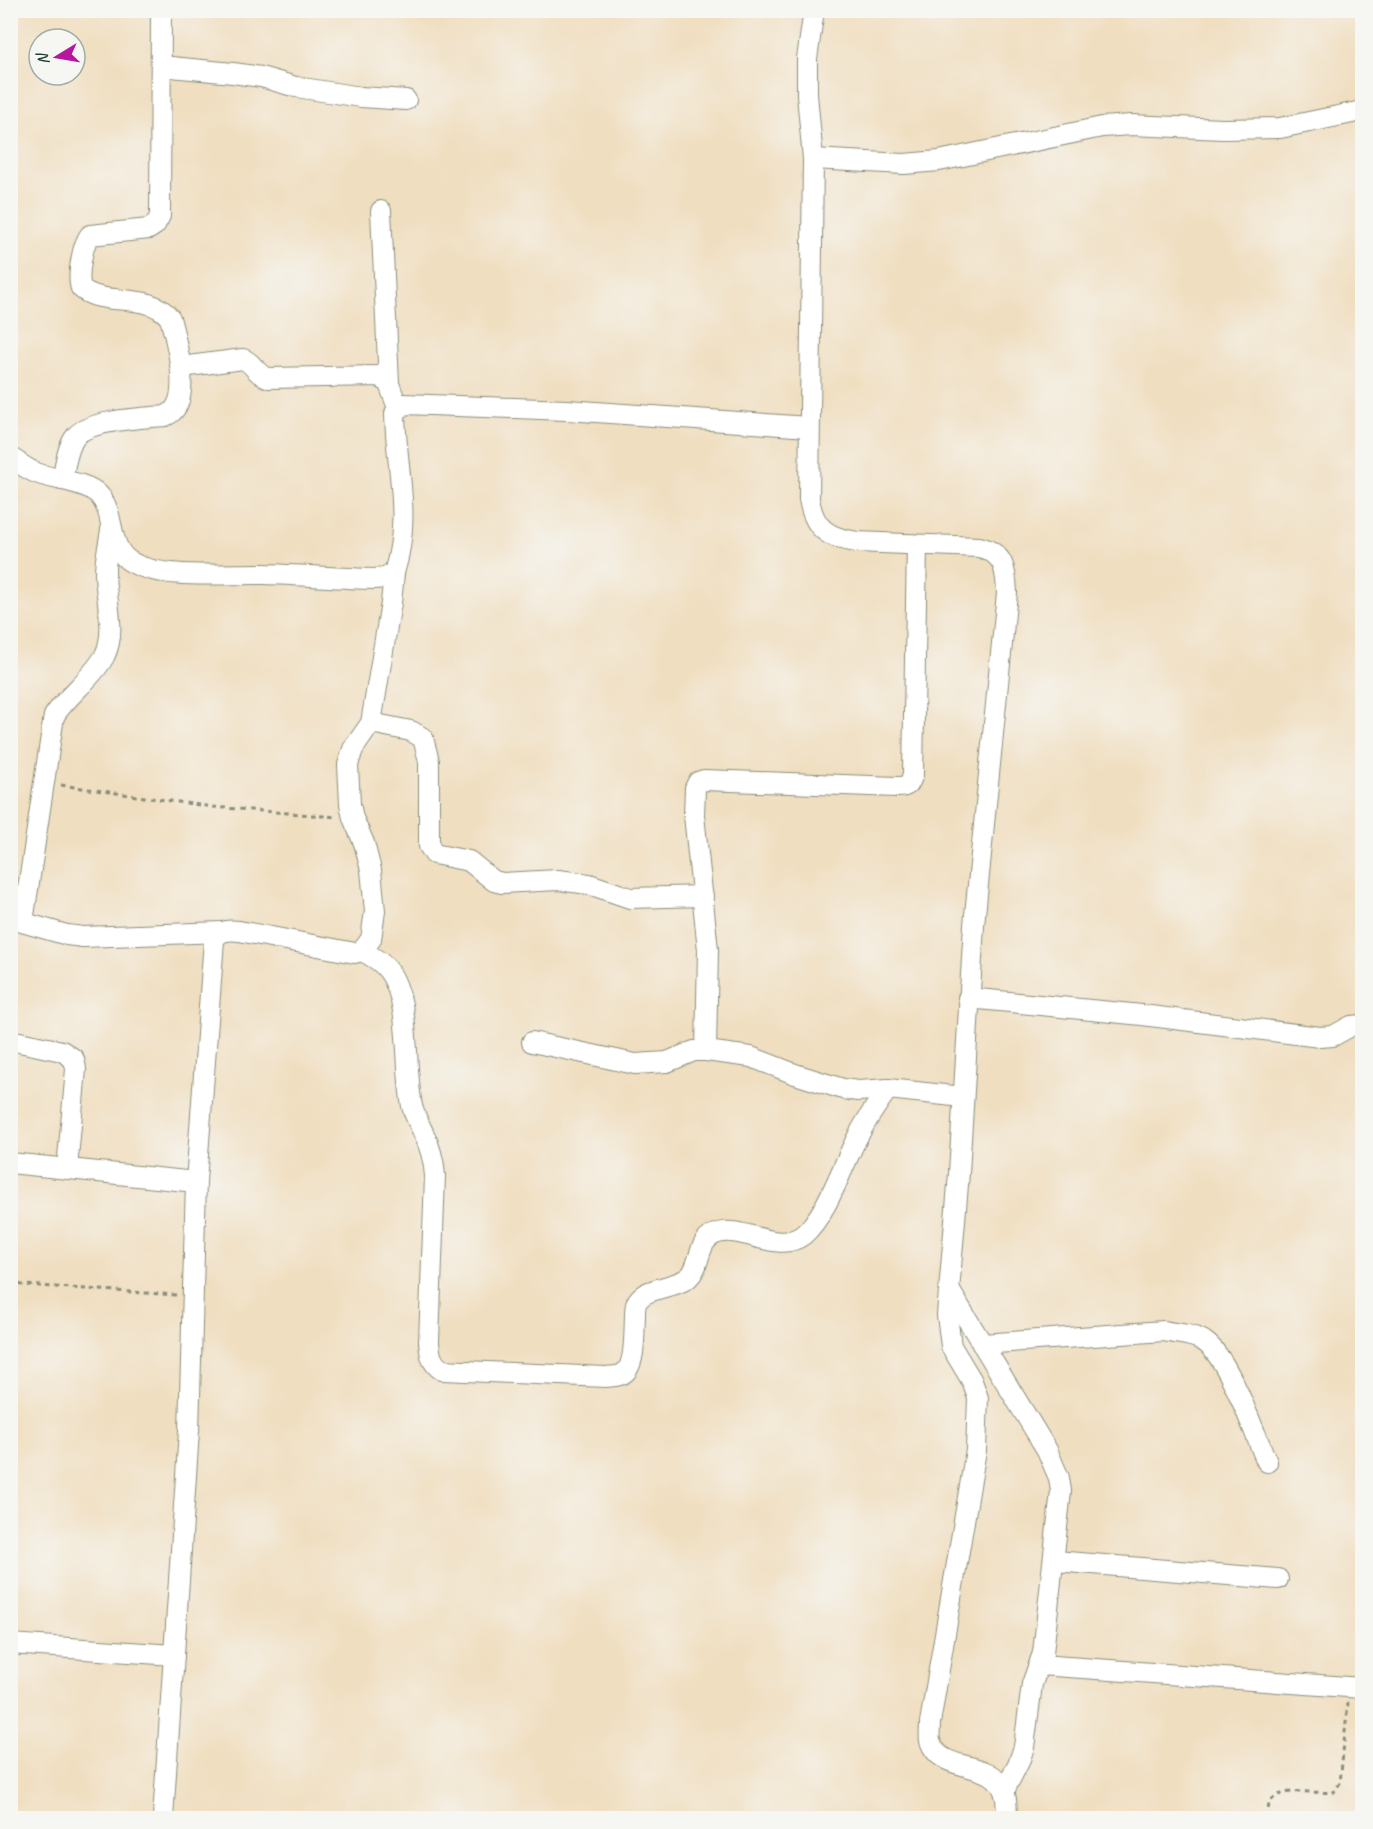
<svg xmlns="http://www.w3.org/2000/svg" width="1373" height="1829" viewBox="0 0 1373 1829" font-family="Caveat,sans-serif">
<style>
.lines{fill:none;stroke-linecap:round;stroke-linejoin:round}
.minor-casing{stroke:#888e7a;stroke-width:22}
.path{stroke:#888e7a;stroke-width:3;stroke-dasharray:4.5 4.5;stroke-linecap:butt}
.minor{stroke:#fff;stroke-width:20}
</style>
<rect width="100%" height="100%" fill="#f6f6f2"/>
<filter id="ink" filterUnits="userSpaceOnUse"><feTurbulence type="fractalNoise" baseFrequency=".0167" numOctaves="2"/><feDisplacementMap in="SourceGraphic" scale="12" xChannelSelector="R" yChannelSelector="G"/><feConvolveMatrix kernelMatrix="1 2 1 2 8 2 1 2 1" color-interpolation-filters="sRGB"/></filter>
<filter id="wash" filterUnits="userSpaceOnUse"><feTurbulence type="fractalNoise" baseFrequency=".008" numOctaves="4" result="noise"/><feDisplacementMap in="SourceGraphic" scale="24" xChannelSelector="R" yChannelSelector="G"/><feGaussianBlur stdDeviation="1.35" result="paint"/><feColorMatrix in="noise" values="0 0 0 0 0 0 0 0 0 0 0 0 0 0 0 0 0 1.4 0 .05"/><feComposite in="paint" operator="in"/></filter>
<g filter="url(#wash)">
<rect width="100%" height="100%" fill="#f0dec0"/>
</g>
<g filter="url(#ink)">
<g class="lines">
<defs>
<g id="minor">
<path d="M814,10L807,59V95L813,159L809,499C814,529 828,538 857,542L979,547C1004,553 1006,569 1007,593L974,925L959,1173L947,1315L951,1346L972,1381L978,1398L976,1450L930,1723C930,1728 929,1736 930,1741C943,1782 1014,1748 1006,1818"/>
<polyline points="161,66 233,73 261,77 296,87 361,97 406,100"/>
<polyline points="813,159 904,164 939,161 1102,127 1131,125 1223,129 1280,128 1362,111"/>
<polyline points="381,211 389,384"/>
<path d="M181,367L243,359C254,363 254,373 268,378L380,376L389,384L398,408"/>
<path d="M10,457C18,462 25,468 34,472C51,480 85,481 98,494C116,512 107,544 128,560C158,581 228,573 264,574C301,575 337,578 374,579L385,578L394,573C412,515 396,470 395,413L404,404L567,410L809,427"/>
<path d="M62,480C65,466 67,447 76,436C89,420 144,418 165,416C195,405 176,341 170,318C148,290 103,308 81,288C77,277 82,245 90,235L149,229L155,225L160,216L161,10"/>
<polyline points="371,723 411,731 423,738 429,761 429,846 434,854 469,861 494,881 502,883 558,880 589,884 630,898 703,896"/>
<polyline points="11,919 67,935 83,937 222,932"/>
<path d="M23,922L54,716C68,694 93,678 105,655C117,630 105,599 105,572C105,558 109,544 111,530"/>
<path d="M362,951C372,956 381,961 388,970C412,1002 404,1067 412,1106C414,1115 419,1123 423,1132C430,1146 434,1160 435,1176L429,1342C430,1354 431,1363 442,1370L606,1377C612,1376 619,1377 624,1373C636,1365 634,1331 635,1316C635,1311 635,1303 639,1299C648,1287 676,1288 689,1277C702,1265 696,1239 718,1233C745,1226 778,1254 803,1235C827,1215 843,1164 858,1136C867,1119 877,1104 888,1089"/>
<polyline points="968,998 1142,1015 1320,1037 1333,1036 1351,1026 1362,1025"/>
<polyline points="10,1040 62,1051 74,1059 76,1069 67,1169"/>
<polyline points="532,1042 635,1064 667,1062 694,1051 706,1051 751,1057 795,1074 843,1089 858,1091 888,1089 963,1097"/>
<path d="M706,1051L708,950L694,815L695,788L698,782L704,780L897,787C908,787 910,784 913,774L917,545"/>
<polyline points="10,1163 196,1182"/>
<polyline points="950,1291 1047,1450 1059,1478 1061,1491 1043,1653 1032,1684 1024,1747 1019,1762 1005,1789"/>
<path d="M982,1344L1164,1331C1177,1334 1194,1334 1205,1342C1229,1358 1254,1433 1267,1462"/>
<polyline points="1055,1561 1278,1579"/>
<polyline points="10,1644 174,1655"/>
<polyline points="1040,1665 1362,1688"/>
<path d="M163,1818L189,1431L196,1182L214,940C219,930 229,930 239,931L355,953L362,951L371,939L375,911L371,870L364,843L353,818L350,804L348,765L353,749L371,723L391,603L394,573"/>
</g>
</defs>
<use href="#minor" class="minor-casing"/>
<g class="path">
<polyline points="61,785 213,807 337,817"/>
<polyline points="10,1284 176,1295"/>
<path d="M1268,1818C1268,1814 1268,1808 1269,1804C1279,1784 1316,1795 1334,1792L1340,1783L1348,1702"/>
</g>
<use href="#minor" class="minor"/>
</g>
</g>
<rect width="1373" height="1829" fill="none" stroke="#f6f6f2" stroke-width="36"/>
<g transform="translate(57 57) rotate(259)"><circle r="28" fill="#f6f6f2" stroke="#a0aca6" stroke-width="1.5"/>
<path d="M0-4.5L10 22L0 15L-10 22Z" fill="#b5179e"/>
<text y="-9" font-size="16" font-weight="bold" text-anchor="middle" fill="#1f3d34">N</text>
</g>
</svg>
